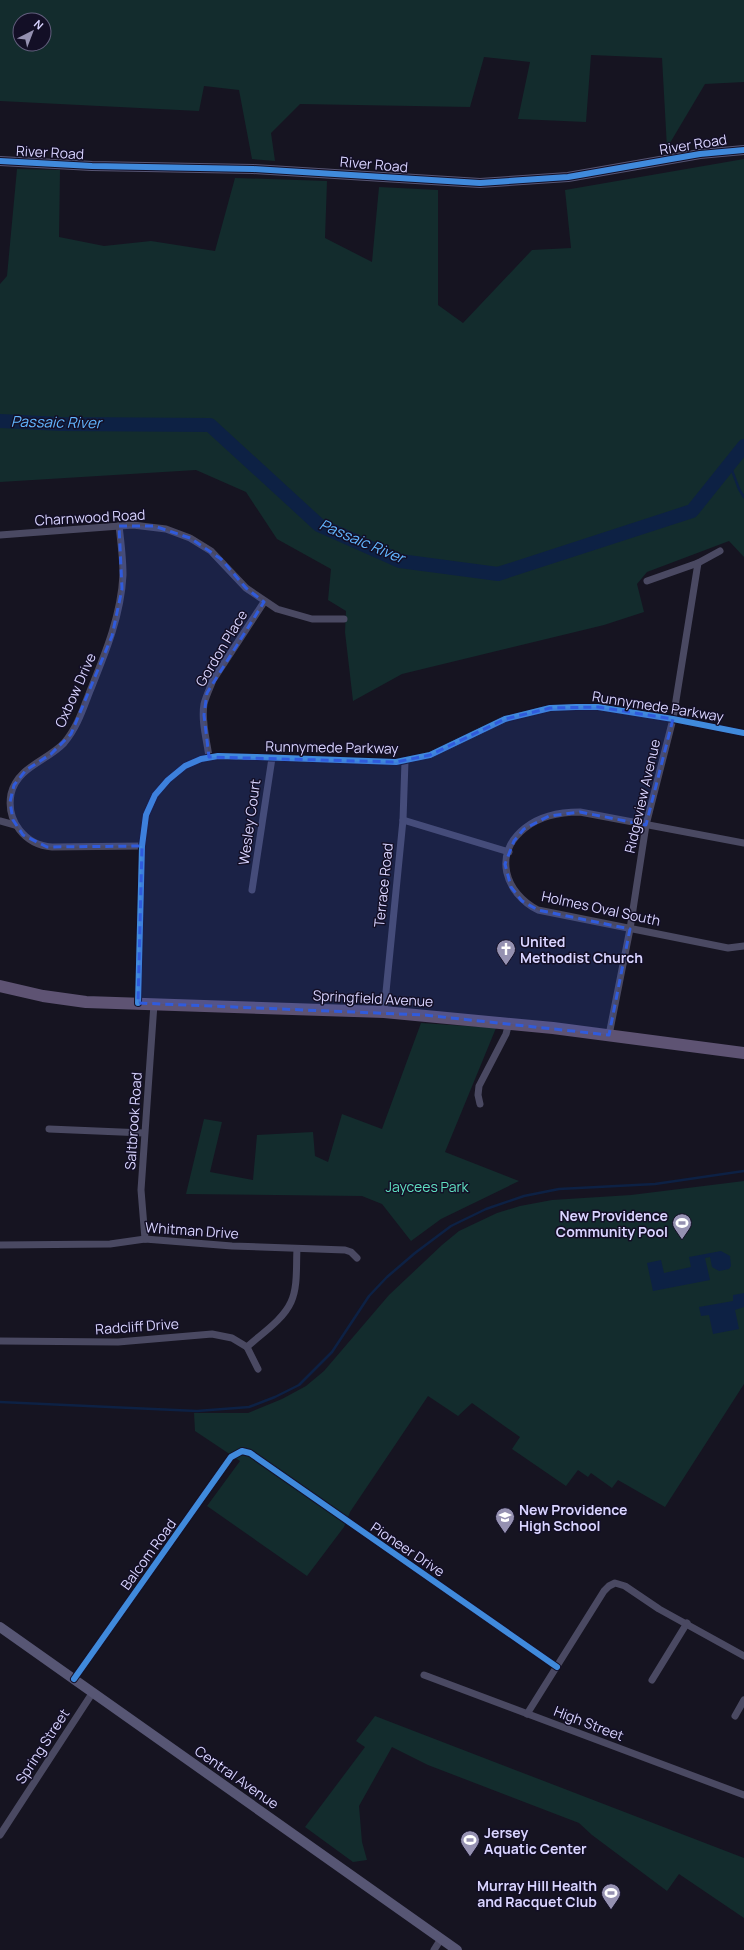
<svg xmlns="http://www.w3.org/2000/svg" width="744" height="1950" viewBox="0 0 744 1950" font-family="Manrope,sans-serif">
<style>
.green{fill:#132c2d;fill-rule:evenodd}
.water{fill:#0d2144}
.lines{fill:none;stroke-linecap:round;stroke-linejoin:round}
.stream{stroke:#0d2144;stroke-width:2.5}
.river{stroke:#0d2144;stroke-width:14}
.street{stroke:#4a4962;stroke-width:7}
.secondary{stroke:#575674;stroke-width:10}
.primary{stroke:#5e5373;stroke-width:12}
.cycleway-casing{stroke:#130f26;stroke-width:8}
.cycleway{stroke:#408adc;stroke-width:6}
.marked{fill:#305bdc;fill-opacity:0.2;stroke:#305bdc;stroke-width:3;stroke-dasharray:8 5;stroke-linejoin:round}
.labels{text-anchor:middle;dominant-baseline:central;stroke-width:3;stroke-linejoin:round;paint-order:stroke}
.street-label{font-size:14px;fill:#d9d4ff;stroke:#130f26}
.poi-label{font-size:14px;font-weight:bold;fill:#d9d4ff;stroke:#130f26;text-anchor:start}
.park-label{font-size:14px;fill:#5fe0c0;stroke:#130f26}
.water-label{font-size:15px;font-style:italic;fill:#62b6ff;stroke:#130f26}
</style>
<rect width="100%" height="100%" fill="#161421"/>
<g class="green">
<path d="M0,0H744V82L705,84L667,148L662,58L591,55L586,122L518,119L530,62L484,57L470,107L300,104L271,133L275,161L252,159L239,90L204,86L199,111L0,101ZM20,20H44V44H20Z"/>
<polygon points="744,159 744,557 729,541 647,572 637,584 644,612 604,625 402,674 353,701 345,632 346,611 328,600 331,569 277,539 246,492 196,470 0,482 0,284 7,276 17,169 60,170 59,237 104,246 151,241 215,251 235,178 327,181 325,238 372,262 379,187 438,190 438,305 463,323 532,250 571,248 565,190"/>
<polygon points="421,1023 496,1028 445,1152 519,1181 441,1219 411,1241 382,1204 362,1196 186,1194 204,1119 222,1122 210,1172 253,1180 257,1135 313,1132 315,1156 328,1162 342,1114 382,1129"/>
<polygon points="744,1181 744,1384 665,1507 618,1480 612,1488 591,1473 588,1477 578,1470 566,1486 512,1449 520,1437 472,1403 458,1416 428,1396 350,1512 344,1527 307,1576 207,1506 240,1461 195,1431 194,1413 248,1413 282,1399 306,1386 324,1371 389,1295 442,1245 459,1231 497,1213 520,1206 552,1200 631,1195"/>
<polygon points="375,1716 744,1858 744,1918 679,1874 667,1891 592,1835 579,1823 428,1765 392,1747 359,1806 362,1842 367,1860 353,1862 305,1827 365,1747 356,1741"/>
</g>
<g class="water">
<polygon points="721,1251 730,1256 731,1266 729,1269 719,1271 712,1267 710,1257 705,1258 710,1280 653,1291 647,1263 661,1260 664,1273 691,1267 689,1257"/>
<polygon points="744,1293 744,1307 735,1310 739,1329 713,1334 709,1315 701,1316 699,1307 733,1301 733,1295"/>
</g>
<g class="lines">
<g class="stream">
<polyline points="730,465 739,489 744,497"/>
<polyline points="0,1402 197,1411 249,1407 275,1397 299,1385 332,1352 369,1296 387,1277 415,1253 451,1226 486,1209 524,1196 559,1189 655,1184 744,1171"/>
</g>
<polyline class="river" points="0,421 61,424 210,425 319,525 400,561 498,574 692,511 744,446"/>
<g class="street">
<path d="M119,526C121,542 123,559 123,575C121,616 105,654 90,691C83,709 77,728 64,743C47,761 17,767 11,794C6,821 25,845 52,847L142,846"/>
<polyline points="0,535 133,525 166,529 190,538 211,551 246,588 277,609 312,619 344,619"/>
<polyline points="647,581 698,563 720,551"/>
<path d="M209,757C207,741 201,721 204,704C206,696 210,688 213,680L264,602"/>
<polyline points="403,820 509,852"/>
<polyline points="0,821 15,825"/>
<path d="M744,843L580,812C561,812 540,816 525,828C492,854 505,893 538,910L728,948L744,946"/>
<polyline points="252,890 272,758"/>
<polyline points="138,1003 142,846 146,815 155,795 168,780 185,766 201,759 218,756 257,757 396,762 430,755 505,719 550,708 576,707 598,707 673,719 744,733"/>
<polyline points="384,1012 403,820 405,761"/>
<polyline points="609,1035 630,929 646,825 673,719 698,563"/>
<polyline points="480,1104 478,1095 479,1086 506,1034 509,1023"/>
<polyline points="49,1129 144,1133"/>
<polyline points="145,1239 141,1190 154,1004"/>
<polyline points="0,1245 110,1244 145,1239 232,1246 345,1250 351,1252 357,1258"/>
<polyline points="0,1341 118,1342 212,1334 232,1338 247,1347 258,1369"/>
<path d="M247,1347C261,1334 283,1320 291,1302C298,1287 296,1266 297,1249"/>
<polyline points="424,1675 744,1795"/>
<polyline points="74,1679 231,1457 242,1451 250,1453 557,1667"/>
<polyline points="652,1680 687,1623"/>
<polyline points="527,1714 604,1591 609,1586 615,1583 625,1586 659,1609 744,1656"/>
<polyline points="735,1716 744,1700"/>
<polyline points="0,1835 93,1692"/>
<polyline points="434,1950 441,1939"/>
</g>
<g class="secondary">
<polyline points="0,161 92,166 253,169 480,183 568,177 700,154 744,150"/>
<polyline points="0,1627 457,1950"/>
</g>
<polyline class="primary" points="0,986 43,996 86,1002 384,1012 553,1028 744,1053"/>
<defs>
<g id="cycleway">
<polyline points="0,161 92,166 253,169 480,183 568,177 700,154 744,150"/>
<polyline points="138,1003 142,846 146,815 155,795 168,780 185,766 201,759 218,756 257,757 396,762 430,755 505,719 550,708 576,707 598,707 673,719 744,733"/>
<polyline points="74,1679 231,1457 242,1451 250,1453 557,1667"/>
</g>
</defs>
<use href="#cycleway" class="cycleway-casing"/>
<use href="#cycleway" class="cycleway"/>
</g>
<path class="marked" d="M119,526H154L190,538L221,559L246,588L264,602L207,693L204,715L209,757L396,762L430,755L505,719L550,708L598,707L673,719L646,825L580,812L549,816L524,829L514,841L505,864L511,887L522,901L538,910L630,929L609,1035L424,1015L138,1003L142,846L47,847L23,835L13,820L10,802L14,785L26,770L51,754L71,734L112,636L122,589Z"/>
<defs>
<symbol id="church-pin" viewBox="-11 -11 22 30"><path d="M0 17L-7.5 6A9.5 9.5 0 1 1 7.5 6Z" fill="#9591b1" stroke="#130f26"/><path d="M-1.2-6h2.4v3.5h3.3v2.4h-3.3V6h-2.4V-.1h-3.3v-2.4h3.3Z" fill="#fff"/></symbol>
<symbol id="stadium-pin" viewBox="-11 -11 22 30"><path d="M0 17L-7.5 6A9.5 9.5 0 1 1 7.5 6Z" fill="#9591b1" stroke="#130f26"/><path d="M0-5a6.5 5 0 1 0 0 10a6.5 5 0 1 0 0-10ZM-3.5-1.8h7v3.6h-7Z" fill="#fff"/></symbol>
<symbol id="school-pin" viewBox="-11 -11 22 30"><path d="M0 17L-7.5 6A9.5 9.5 0 1 1 7.5 6Z" fill="#9591b1" stroke="#130f26"/><path d="M0-5L7-2L0 1L-7-2ZM-4 1L0 2.5L4 1V4Q0 6-4 4Z" fill="#fff"/></symbol>
</defs>
<g fill-rule="evenodd">
<use href="#church-pin" x="495" y="938" width="22" height="30"/>
<use href="#stadium-pin" x="671" y="1212" width="22" height="30"/>
<use href="#school-pin" x="494" y="1506" width="22" height="30"/>
<use href="#stadium-pin" x="459" y="1829" width="22" height="30"/>
<use href="#stadium-pin" x="600" y="1882" width="22" height="30"/>
</g>
<g class="labels">
<g class="street-label">
<text transform="translate(693 144) rotate(-9)">River Road</text>
<text transform="translate(50 152) rotate(3)">River Road</text>
<text transform="translate(374 164) rotate(5)">River Road</text>
<text transform="translate(90 517) rotate(-3)">Charnwood Road</text>
<text transform="translate(221 648) rotate(-59)">Gordon Place</text>
<text transform="translate(75 690) rotate(-66)">Oxbow Drive</text>
<text transform="translate(658 706) rotate(9)">Runnymede Parkway</text>
<text transform="translate(332 747) rotate(1)">Runnymede Parkway</text>
<text transform="translate(642 796) rotate(-77)">Ridgeview Avenue</text>
<text transform="translate(249 822) rotate(-82)">Wesley Court</text>
<text transform="translate(383 885) rotate(-84)">Terrace Road</text>
<text transform="translate(601 908) rotate(12)">Holmes Oval South</text>
<text transform="translate(373 998) rotate(3)">Springfield Avenue</text>
<text transform="translate(133 1121) rotate(-86)">Saltbrook Road</text>
<text transform="translate(192 1230) rotate(4)">Whitman Drive</text>
<text transform="translate(137 1326) rotate(-4)">Radcliff Drive</text>
<text transform="translate(408 1549) rotate(34)">Pioneer Drive</text>
<text transform="translate(148 1554) rotate(-54)">Balcom Road</text>
<text transform="translate(589 1723) rotate(21)">High Street</text>
<text transform="translate(42 1746) rotate(-57)">Spring Street</text>
<text transform="translate(237 1777) rotate(35)">Central Avenue</text>
</g>
<g class="poi-label">
<text x="520" y="941">United<tspan x="520" dy="16">Methodist Church</tspan></text>
<text x="668" y="1215" text-anchor="end">New Providence<tspan x="668" dy="16">Community Pool</tspan></text>
<text x="519" y="1509">New Providence<tspan x="519" dy="16">High School</tspan></text>
<text x="484" y="1832">Jersey<tspan x="484" dy="16">Aquatic Center</tspan></text>
<text x="597" y="1885" text-anchor="end">Murray Hill Health<tspan x="597" dy="16">and Racquet Club</tspan></text>
</g>
<g class="park-label">
<text x="427" y="1186">Jaycees Park</text>
</g>
<g class="water-label">
<text transform="translate(56 422) rotate(1)">Passaic River</text>
<text transform="translate(362 541) rotate(23)">Passaic River</text>
</g>
</g>
<g transform="translate(32 32) rotate(42)"><circle r="19" fill="#130f26" stroke="#625e7d"/>
<path d="M0-3L7 15L0 10L-7 15Z" fill="#9591b1"/>
<text y="-6" font-size="11" font-weight="bold" text-anchor="middle" fill="#d9d4ff">N</text>
</g>
</svg>
